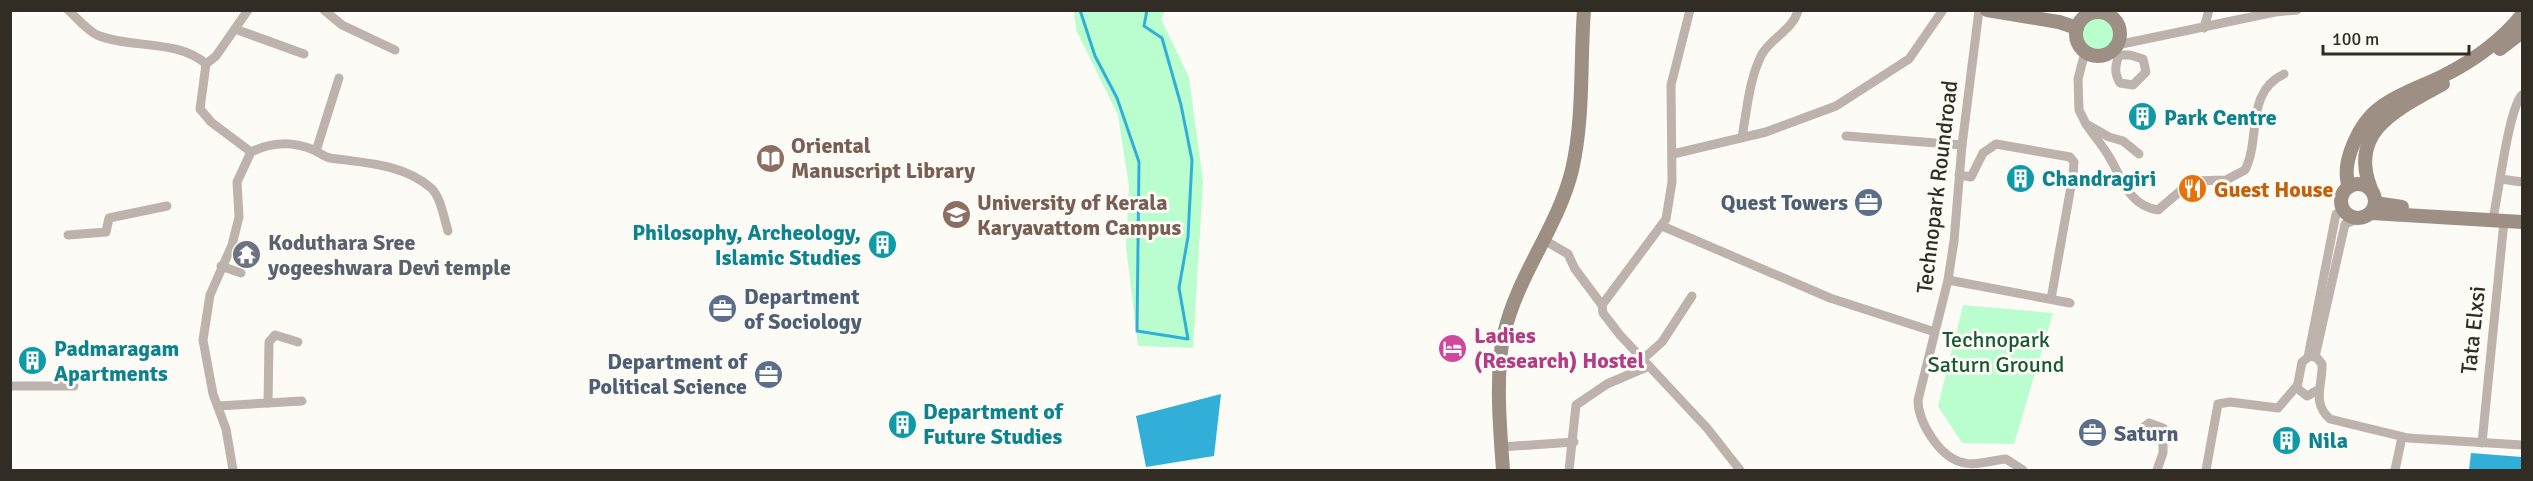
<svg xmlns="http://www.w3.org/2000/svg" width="2533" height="481" viewBox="0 0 2533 481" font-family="Signika,sans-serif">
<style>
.green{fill:#bafdce}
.water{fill:#31afd8}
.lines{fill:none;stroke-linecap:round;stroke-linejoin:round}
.stream{stroke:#31afd8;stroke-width:3}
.street{stroke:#bdb2ac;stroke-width:9}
.secondary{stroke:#9e8f85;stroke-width:14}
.labels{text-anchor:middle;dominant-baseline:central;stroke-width:6;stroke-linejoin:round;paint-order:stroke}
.culture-label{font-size:22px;font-weight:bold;fill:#0d838f;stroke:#fdfbf6;text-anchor:start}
.education-label{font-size:22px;font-weight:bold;fill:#785e54;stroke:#fdfbf6;text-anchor:start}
.street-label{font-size:22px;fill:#322d24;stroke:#fdfbf6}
.food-label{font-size:22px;font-weight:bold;fill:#c56008;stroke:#fdfbf6;text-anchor:start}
.service-label{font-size:22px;font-weight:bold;fill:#4e5e75;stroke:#fdfbf6;text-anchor:end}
.worship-label{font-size:22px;font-weight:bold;fill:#5b616d;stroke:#fdfbf6;text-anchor:start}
.hotel-label{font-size:22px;font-weight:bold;fill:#b23c85;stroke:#fdfbf6;text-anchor:start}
.park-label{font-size:22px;fill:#175934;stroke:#fdfbf6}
</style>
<rect width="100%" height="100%" fill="#fdfbf6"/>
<g class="green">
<polygon points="1074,11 1165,11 1161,19 1189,77 1203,182 1193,348 1138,346 1126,246 1129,186 1118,115 1076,30"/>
<circle cx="2098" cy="34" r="17"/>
<polygon points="1963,305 2053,313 2014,444 1962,443 1938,406"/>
</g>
<g class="water">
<polygon points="1221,394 1214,456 1146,467 1136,416"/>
<polygon points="2471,453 2522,457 2522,470 2469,470"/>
</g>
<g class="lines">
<polyline class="stream" points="1080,10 1095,56 1117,98 1139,162 1137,331 1188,339 1179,288 1188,237 1192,160 1181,105 1162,38 1144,26 1147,10"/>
<g class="street">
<path d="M68,10C77,18 87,30 97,35C131,49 178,39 206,64L216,56L248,10"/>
<polyline points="324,10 342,25 395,50"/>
<path d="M1979,10L1962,145L1954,241L1948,280L1918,400C1918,422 1940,459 1965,463C1977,466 1993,460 2006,459L2023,470"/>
<polyline points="2204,28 2209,10"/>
<polyline points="235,29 304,54"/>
<polyline points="2117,45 2275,12 2297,10"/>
<path d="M2113,49L2119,55C2115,66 2114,73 2120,83L2133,85L2146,72L2143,59L2130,55H2119"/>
<polyline points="2085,52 2078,79 2079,110 2086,124 2109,137 2123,141 2139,154"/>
<polyline points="206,64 200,109 211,122 251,152"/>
<path d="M2086,124C2094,136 2104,147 2111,160C2123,181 2130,206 2158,210L2192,181L2226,180L2245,170C2261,139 2245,92 2284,74"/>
<polyline points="1846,136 1962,145"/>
<path d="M1742,137C1747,110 1749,79 1762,54C1771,38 1794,29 1798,10"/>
<polyline points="316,151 339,78"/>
<polyline points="1673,154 1766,132 1836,106 1909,59 1943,10"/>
<polyline points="1959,175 1971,177 1983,153 1996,144 2070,157 2074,162 2073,175 2051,299"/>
<polyline points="2501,179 2522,182"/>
<path d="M2494,213C2499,190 2509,108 2522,95"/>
<polyline points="1662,226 1830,298 1935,332"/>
<polyline points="68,235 106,232 109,218 167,206"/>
<polyline points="1544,240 1568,254 1575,269 1602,305 1603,313 1620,335 1707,428 1740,470"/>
<polyline points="221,266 241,273"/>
<polyline points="1948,280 2070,303"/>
<polyline points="1602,305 1666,219 1672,182 1671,85 1690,10"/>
<polyline points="2308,357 2336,214 2344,211"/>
<polyline points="2315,357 2345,224 2360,218"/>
<polyline points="1643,359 1662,342 1692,296"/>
<polyline points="10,386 74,386"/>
<path d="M2318,390L2307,396L2297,388L2302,362L2310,356L2317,358L2322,364C2323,385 2311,402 2330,419L2408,438L2522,445"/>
<polyline points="268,403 269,342 275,335 298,342"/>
<polyline points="218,406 302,401"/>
<polyline points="2139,438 2140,430 2149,423 2163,428 2163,453 2157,470"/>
<polyline points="2482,443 2504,221"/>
<polyline points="1501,447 1574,442"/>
<path d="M233,470L226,429L213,394L203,340L210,295L232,245L239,217L237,182L251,152C271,142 293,141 314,150C320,153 324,157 330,158C365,163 404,164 431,188C441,197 444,219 448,231"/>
<polyline points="1569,470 1576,405 1607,384 1649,366"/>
<polyline points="2206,470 2218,404 2230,402 2278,408 2297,386"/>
<polyline points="2395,470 2402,437"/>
</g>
<g class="secondary">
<polyline points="1987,10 2059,22 2077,28"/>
<circle cx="2098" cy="34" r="22"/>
<polyline points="2500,49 2522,32"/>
<circle cx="2358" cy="201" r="17"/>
<path d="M2349,187C2340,162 2360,122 2381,107C2400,93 2423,86 2443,76C2473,61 2501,41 2522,15"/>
<path d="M2371,189C2347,130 2400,108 2443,84"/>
<polyline points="2375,203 2402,207"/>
<polyline points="2371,213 2522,222"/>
<path d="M1503,470C1500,430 1495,373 1504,334C1517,276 1558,227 1572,170C1584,118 1580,63 1584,10"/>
</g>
</g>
<defs>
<symbol id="building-disc" viewBox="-11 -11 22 22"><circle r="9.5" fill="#0f9aa8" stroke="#fdfbf6"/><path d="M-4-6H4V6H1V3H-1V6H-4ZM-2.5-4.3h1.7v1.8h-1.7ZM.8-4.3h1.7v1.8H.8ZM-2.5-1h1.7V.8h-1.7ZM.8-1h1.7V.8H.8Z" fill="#fff"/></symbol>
<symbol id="library-disc" viewBox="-11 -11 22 22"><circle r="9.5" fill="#8d6e63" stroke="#fdfbf6"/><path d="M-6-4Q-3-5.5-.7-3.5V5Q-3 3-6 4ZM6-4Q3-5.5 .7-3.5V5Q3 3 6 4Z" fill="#fff"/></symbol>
<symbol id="restaurant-disc" viewBox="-11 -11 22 22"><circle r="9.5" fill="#e8710a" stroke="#fdfbf6"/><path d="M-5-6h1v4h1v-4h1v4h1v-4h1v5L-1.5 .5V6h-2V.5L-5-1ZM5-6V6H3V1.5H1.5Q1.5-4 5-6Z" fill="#fff"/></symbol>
<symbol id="office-disc" viewBox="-11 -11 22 22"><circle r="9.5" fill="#5c6f8a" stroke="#fdfbf6"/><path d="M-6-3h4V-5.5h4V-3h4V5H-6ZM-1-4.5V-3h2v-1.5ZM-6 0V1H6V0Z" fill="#fff"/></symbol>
<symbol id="university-disc" viewBox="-11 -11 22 22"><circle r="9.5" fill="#8d6e63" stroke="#fdfbf6"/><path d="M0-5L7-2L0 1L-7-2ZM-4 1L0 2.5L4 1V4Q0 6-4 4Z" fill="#fff"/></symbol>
<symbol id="temple-disc" viewBox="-11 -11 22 22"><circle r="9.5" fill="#6b7280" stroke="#fdfbf6"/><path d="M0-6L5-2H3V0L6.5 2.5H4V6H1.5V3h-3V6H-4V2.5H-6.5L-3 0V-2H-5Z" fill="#fff"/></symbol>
<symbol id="hotel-disc" viewBox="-11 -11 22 22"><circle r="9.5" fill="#d1479c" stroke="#fdfbf6"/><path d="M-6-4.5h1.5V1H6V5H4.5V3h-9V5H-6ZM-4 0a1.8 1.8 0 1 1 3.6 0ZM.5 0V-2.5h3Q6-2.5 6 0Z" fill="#fff"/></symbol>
</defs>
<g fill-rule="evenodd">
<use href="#building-disc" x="2126" y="100" width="33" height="33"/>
<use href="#library-disc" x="754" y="142" width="33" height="33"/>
<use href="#building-disc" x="2004" y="162" width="33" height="33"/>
<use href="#restaurant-disc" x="2176" y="172" width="33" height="33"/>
<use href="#office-disc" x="1852" y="186" width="33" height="33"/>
<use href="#university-disc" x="940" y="198" width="33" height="33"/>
<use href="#building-disc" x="866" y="228" width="33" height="33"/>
<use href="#temple-disc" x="230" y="238" width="33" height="33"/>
<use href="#office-disc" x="706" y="292" width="33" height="33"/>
<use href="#hotel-disc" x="1436" y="332" width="33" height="33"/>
<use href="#building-disc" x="16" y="344" width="33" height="33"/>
<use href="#office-disc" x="752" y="358" width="33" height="33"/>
<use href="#building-disc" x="886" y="408" width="33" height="33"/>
<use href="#office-disc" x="2076" y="416" width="33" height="33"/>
<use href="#building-disc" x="2270" y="424" width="33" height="33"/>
</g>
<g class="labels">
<g class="culture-label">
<text x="2164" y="117">Park Centre</text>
<text x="2042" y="178">Chandragiri</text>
<text x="861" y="232" text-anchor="end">Philosophy, Archeology,<tspan x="861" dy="25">Islamic Studies</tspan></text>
<text x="54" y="348">Padmaragam<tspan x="54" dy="25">Apartments</tspan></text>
<text x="923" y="411">Department of<tspan x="923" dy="25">Future Studies</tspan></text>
<text x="2308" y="440">Nila</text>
</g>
<g class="education-label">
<text x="791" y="145">Oriental<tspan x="791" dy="25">Manuscript Library</tspan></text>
<text x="977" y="202">University of Kerala<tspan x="977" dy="25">Karyavattom Campus</tspan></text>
</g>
<g class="street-label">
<text transform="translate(1937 187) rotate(-83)">Technopark Roundroad</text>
<text transform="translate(2473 330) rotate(-84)">Tata Elxsi</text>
</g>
<g class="food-label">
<text x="2214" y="189">Guest House</text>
</g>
<g class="service-label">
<text x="1848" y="202">Quest Towers</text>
<text x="744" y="296" text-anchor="start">Department<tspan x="744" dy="25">of Sociology</tspan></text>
<text x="747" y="361">Department of<tspan x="747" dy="25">Political Science</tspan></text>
<text x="2114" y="433" text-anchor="start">Saturn</text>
</g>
<g class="worship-label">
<text x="268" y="242">Koduthara Sree<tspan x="268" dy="25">yogeeshwara Devi temple</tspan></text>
</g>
<g class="hotel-label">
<text x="1474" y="335">Ladies<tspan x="1474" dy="25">(Research) Hostel</tspan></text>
</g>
<g class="park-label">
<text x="1996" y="339">Technopark<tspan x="1996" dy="25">Saturn Ground</tspan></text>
</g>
</g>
<rect width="2533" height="481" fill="none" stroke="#322d24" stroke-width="24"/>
<path d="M2323 45v9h146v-9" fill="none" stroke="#322d24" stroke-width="3"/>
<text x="2332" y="45" font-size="18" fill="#322d24" stroke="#fdfbf6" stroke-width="4.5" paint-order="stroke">100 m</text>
</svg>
